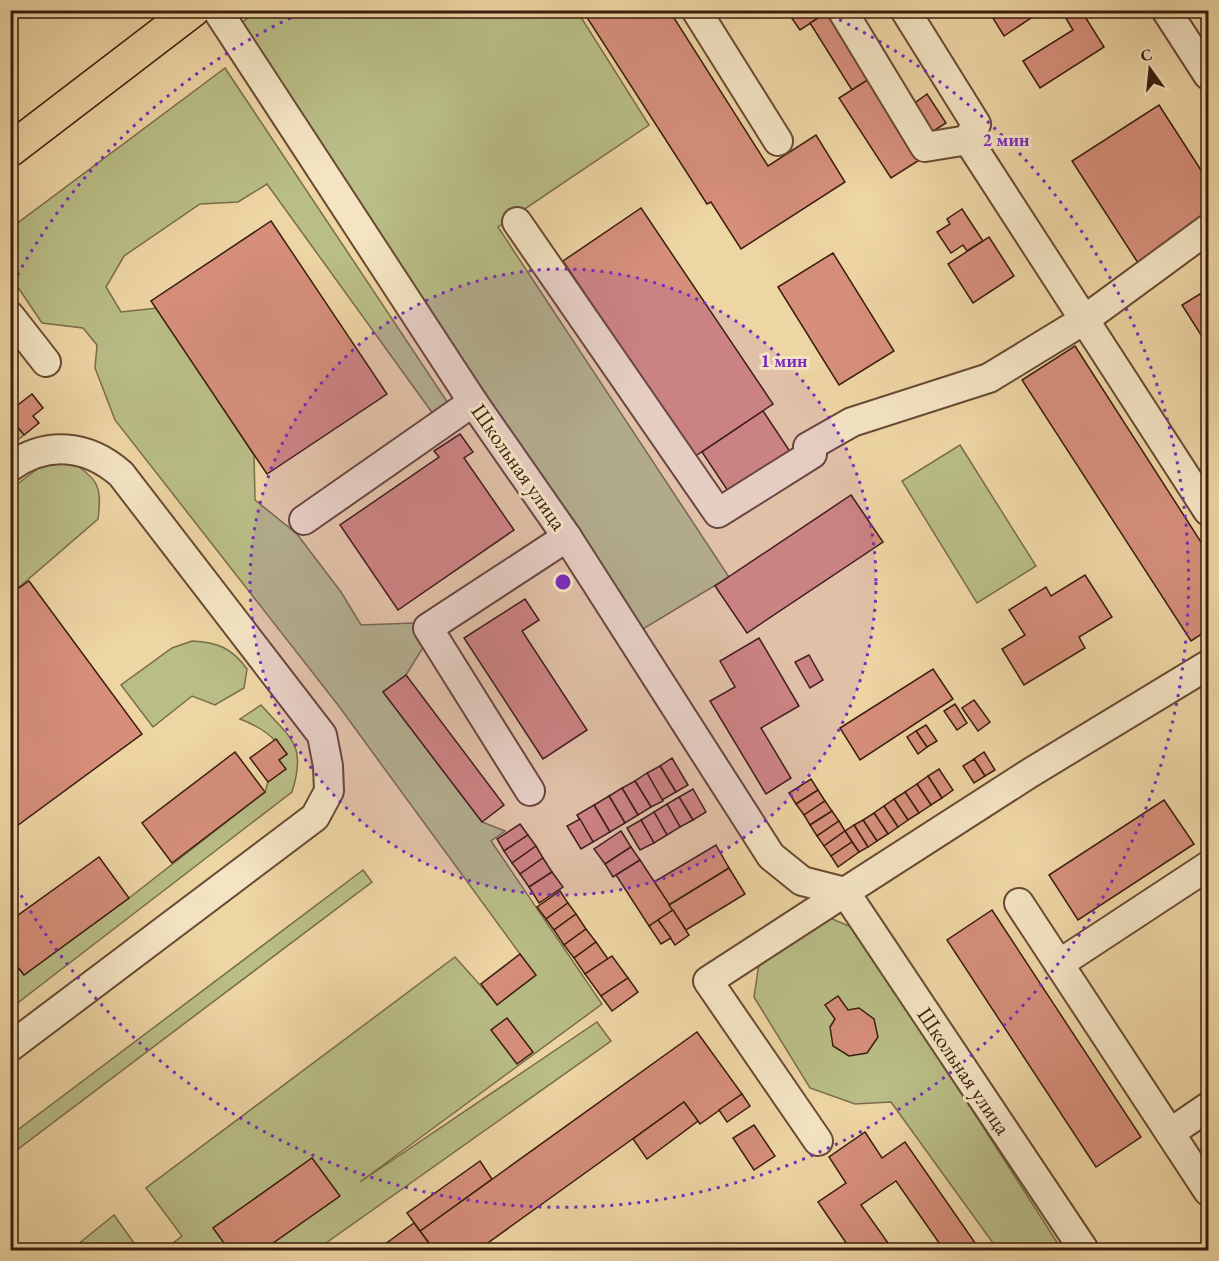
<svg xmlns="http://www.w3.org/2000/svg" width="1219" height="1261" viewBox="0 0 1219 1261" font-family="'EB Garamond',serif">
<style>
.green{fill:#b9bd86;stroke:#7a6c4a;stroke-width:1.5}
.building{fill:#d68f7b;stroke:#3b1c0d;stroke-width:1.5}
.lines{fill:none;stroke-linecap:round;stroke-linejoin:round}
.minor-casing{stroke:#684a33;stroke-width:32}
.major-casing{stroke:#3b1c0d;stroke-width:36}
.minor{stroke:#f4e4c4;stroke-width:28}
.major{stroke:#eed5a4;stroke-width:33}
.ring{fill:none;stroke:#7b2cbf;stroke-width:3;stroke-dasharray:3 6}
.labels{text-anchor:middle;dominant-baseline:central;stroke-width:6;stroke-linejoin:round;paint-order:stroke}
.street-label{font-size:22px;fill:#3b1c0d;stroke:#f4e4c4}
.centre{fill:#7b2cbf;stroke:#f4e4c4;stroke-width:3}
.ring-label{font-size:18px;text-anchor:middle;font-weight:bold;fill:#7b2cbf;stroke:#f4e4c4;stroke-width:6;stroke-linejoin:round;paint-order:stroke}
</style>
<rect width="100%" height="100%" fill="#eed5a4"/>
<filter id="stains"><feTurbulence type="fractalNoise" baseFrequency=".00333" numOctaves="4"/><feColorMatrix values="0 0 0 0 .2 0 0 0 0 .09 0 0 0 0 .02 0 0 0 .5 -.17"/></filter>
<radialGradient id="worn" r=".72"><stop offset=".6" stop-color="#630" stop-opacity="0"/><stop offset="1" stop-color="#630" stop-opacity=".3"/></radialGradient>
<g class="green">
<polygon points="258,11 577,11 649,125 498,227 729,577 643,629 230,31"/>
<polygon points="225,68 452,409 436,418 267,184 238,202 200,204 124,256 106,287 121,312 157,308 254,455 255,500 297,534 341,592 361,625 414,623 424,646 406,675 383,692 482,822 505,831 491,841 602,1004 360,1182 597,1022 611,1041 316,1250 263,1250 339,1196 312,1158 214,1228 229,1250 164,1250 182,1236 146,1188 455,957 497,1004 520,954 338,705 115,420 95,368 97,345 83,328 42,323 11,277 11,228"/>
<polygon points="11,418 24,435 11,445"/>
<polygon points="960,445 1036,566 977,603 902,481"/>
<path d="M72,462C99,480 102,487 98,519L11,594V489L41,466Z"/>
<path d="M192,641C217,642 232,648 247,669L244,688L215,705L192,696L153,727L121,685L172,648Z"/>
<path d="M261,705C291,739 307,744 292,792L11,1008L10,957L24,975L129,898L265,792L268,782L285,769L279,760L287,754C273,736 261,727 240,719Z"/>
<polygon points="363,870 372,882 18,1149 11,1135"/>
<polygon points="830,918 856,929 1062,1250 998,1250 891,1102 855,1104 810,1088 754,997 759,963"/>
<polygon points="114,1215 139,1250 68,1250 72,1249"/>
</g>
<g class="building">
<polygon points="595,10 669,10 768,166 816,135 845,182 741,249 711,202 707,204 586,16"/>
<polygon points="786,10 831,10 800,30"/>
<polygon points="831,10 876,75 852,90 810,23"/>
<polygon points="988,10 1043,10 1004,36"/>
<polygon points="1061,10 1081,10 1104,47 1040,88 1023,61 1073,30"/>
<polygon points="869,79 921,159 891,178 839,98"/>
<polygon points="927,94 946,123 927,135 908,108"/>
<polygon points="1159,105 1208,181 1208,226 1142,269 1072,161"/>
<polygon points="641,208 773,404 694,457 563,261"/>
<polygon points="962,209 983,241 967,251 963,245 951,253 937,232 950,224 947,219"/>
<polygon points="271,221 387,394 267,474 151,301"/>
<polygon points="989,237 1014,276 973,303 948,264"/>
<polygon points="833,253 894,351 839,385 778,287"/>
<polygon points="1208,289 1208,346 1182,305"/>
<polygon points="1075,346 1208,553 1208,630 1191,641 1022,380"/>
<polygon points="32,394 43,408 33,416 39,423 24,435 10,418 10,411"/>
<polygon points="763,411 791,453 730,494 702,452"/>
<polygon points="460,434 473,452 464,458 514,530 398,610 340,525 439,457 434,451"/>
<polygon points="851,495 883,542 747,633 715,586"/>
<polygon points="1085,575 1112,617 1079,637 1085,648 1024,685 1002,649 1025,635 1009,610 1046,587 1051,596"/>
<polygon points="29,581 142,734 10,831 10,594"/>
<polygon points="525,599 539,620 522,631 587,730 543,759 464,638"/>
<polygon points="759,638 799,706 761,728 791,778 766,794 710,701 735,687 720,661"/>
<polygon points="809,655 823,680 810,688 795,662"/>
<polygon points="933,669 953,699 860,760 840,728"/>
<polygon points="406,675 504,805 482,822 383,692"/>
<polygon points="974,700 990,722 978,731 962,708"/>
<polygon points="955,704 967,723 957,730 944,711"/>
<polygon points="926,725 937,741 927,747 916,731"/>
<polygon points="916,731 927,747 918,754 907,737"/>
<polygon points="276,739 287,754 279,760 286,769 268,782 250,758"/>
<polygon points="235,752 265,792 172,863 142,823"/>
<polygon points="984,752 995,770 985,776 974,759"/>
<polygon points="672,758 688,785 676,792 660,766"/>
<polygon points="974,759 985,776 974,783 963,766"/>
<polygon points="660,766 676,792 662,800 647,773"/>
<polygon points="939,769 953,790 942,798 928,776"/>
<polygon points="647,773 663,801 651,807 635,781"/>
<polygon points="928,776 942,798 931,805 917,784"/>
<polygon points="811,779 818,790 796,804 789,793"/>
<polygon points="635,781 651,807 638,815 622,788"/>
<polygon points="917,784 931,805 919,813 905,792"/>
<polygon points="622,788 638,815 625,823 609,796"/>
<polygon points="693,789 706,812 693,820 679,797"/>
<polygon points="818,790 825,801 804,815 796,804"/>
<polygon points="905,792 919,813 908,820 894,799"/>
<polygon points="609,796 625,823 610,832 594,805"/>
<polygon points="679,797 693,820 680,827 667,804"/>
<polygon points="894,799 908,820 898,827 884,806"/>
<polygon points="1164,800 1194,844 1078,920 1049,875"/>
<polygon points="825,801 832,811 810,825 804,815"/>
<polygon points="667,804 680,827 667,835 654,812"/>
<polygon points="594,805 610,832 593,842 577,815"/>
<polygon points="884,806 898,827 888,834 874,813"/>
<polygon points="832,811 839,821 817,836 810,825"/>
<polygon points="654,812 667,835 654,843 641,820"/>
<polygon points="874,813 888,834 877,841 863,820"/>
<polygon points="580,819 593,842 581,849 567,826"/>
<polygon points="641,820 654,843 640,850 627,828"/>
<polygon points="863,820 877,841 868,847 854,825"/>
<polygon points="839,821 845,831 824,846 817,836"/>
<polygon points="520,824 528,835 504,851 497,839"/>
<polygon points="854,825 868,847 859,852 845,831"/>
<polygon points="621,831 631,847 605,864 594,849"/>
<polygon points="845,831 852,842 831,856 824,846"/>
<polygon points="528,835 536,846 512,863 504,851"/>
<polygon points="852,842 859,852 838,867 831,856"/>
<polygon points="716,845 729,868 669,905 654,882"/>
<polygon points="536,846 543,858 520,874 512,863"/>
<polygon points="631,847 640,860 613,877 605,864"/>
<polygon points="99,857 129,898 24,975 10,957 10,921"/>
<polygon points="543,858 552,872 529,887 520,874"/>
<polygon points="640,860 673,910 649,926 616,875"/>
<polygon points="729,868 745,894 686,930 669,905"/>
<polygon points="552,872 563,887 539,903 529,887"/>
<polygon points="560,891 568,903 546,919 537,907"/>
<polygon points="568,903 576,914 554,930 546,919"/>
<polygon points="673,910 689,935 675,945 658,920"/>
<polygon points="992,910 1141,1137 1096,1167 947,940"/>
<polygon points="576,914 586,929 564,945 554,930"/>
<polygon points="658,920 671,938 661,944 649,926"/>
<polygon points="586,929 596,942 574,958 564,945"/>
<polygon points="596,942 608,959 585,974 574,958"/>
<polygon points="520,954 536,975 497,1005 481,984"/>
<polygon points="612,956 628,978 601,996 585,974"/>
<polygon points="628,978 638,992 612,1011 601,996"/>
<polygon points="838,996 848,1010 859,1008 874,1019 878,1037 867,1053 849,1056 833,1046 830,1027 835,1019 825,1005"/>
<polygon points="507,1018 533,1052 517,1064 491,1030"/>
<polygon points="697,1032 742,1094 700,1124 684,1102 478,1250 434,1250 420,1231"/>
<polygon points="742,1094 750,1106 727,1122 719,1110"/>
<polygon points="684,1102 698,1121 647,1159 633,1139"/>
<polygon points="754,1125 775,1156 754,1170 733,1138"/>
<polygon points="865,1132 882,1158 905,1142 980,1250 944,1250 896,1181 861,1205 893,1250 851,1250 818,1202 846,1183 829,1157"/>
<polygon points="312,1158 340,1196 263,1250 229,1250 213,1228"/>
<polygon points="480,1161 492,1179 420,1231 407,1213"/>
<polygon points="414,1223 434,1250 377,1250"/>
</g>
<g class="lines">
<defs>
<g id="minor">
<polyline points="217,10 473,402 567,537 771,856 802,881 845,892"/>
<polyline points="696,10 778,141"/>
<polyline points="842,10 925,147 968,140"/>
<polyline points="905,10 976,124 968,140 1208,511"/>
<polyline points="1166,10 1208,75"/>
<polyline points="517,222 718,513 812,454 808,447 852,422 989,378 1084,320 1208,229"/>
<polyline points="10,316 46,362"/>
<path d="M10,467C47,440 88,445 121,474L322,735L328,766L329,791L315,817L10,1047"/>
<polyline points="304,520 473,402"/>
<polyline points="530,791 428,628 567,537"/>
<polyline points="1019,903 1208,1191"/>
<polyline points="1059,964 1208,866"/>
<polyline points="1170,1133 1208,1107"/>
<polyline points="818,1141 708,981 845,892"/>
<polyline points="1084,1250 845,892 1030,773 1208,665"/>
</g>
<polyline id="major" points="10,150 193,10"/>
</defs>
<use href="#minor" class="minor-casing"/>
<use href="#major" class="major-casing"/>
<use href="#minor" class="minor"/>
<use href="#major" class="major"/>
</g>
<circle cx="563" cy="582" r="313" fill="#7b2cbf" fill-opacity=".12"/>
<g class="ring">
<circle cx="563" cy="582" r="313"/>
<path d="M13 283A626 626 0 0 1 303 12M823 12A626 626 0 1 1 13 881"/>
</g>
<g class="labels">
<g class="street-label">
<text transform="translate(519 467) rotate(55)">Школьная улица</text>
<text transform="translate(964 1071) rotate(56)">Школьная улица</text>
</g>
</g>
<circle cx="563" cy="582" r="9" class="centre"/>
<g class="ring-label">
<text x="1006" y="146">2 мин</text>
<text x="784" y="367">1 мин</text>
</g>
<rect width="1219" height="1261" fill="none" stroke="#eed5a4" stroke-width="36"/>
<rect x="12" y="12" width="1195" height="1237" fill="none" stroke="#3b1c0d" stroke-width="3"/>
<rect x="18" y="18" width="1183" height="1225" fill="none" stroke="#3b1c0d" stroke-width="1.5"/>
<g transform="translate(1150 69) rotate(345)" stroke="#f4e4c4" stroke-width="4.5" paint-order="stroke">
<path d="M0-4.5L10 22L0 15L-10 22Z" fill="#3b1c0d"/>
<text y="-9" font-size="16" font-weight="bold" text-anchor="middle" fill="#3b1c0d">С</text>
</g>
<rect width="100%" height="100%" filter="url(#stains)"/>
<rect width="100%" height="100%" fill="url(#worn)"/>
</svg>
